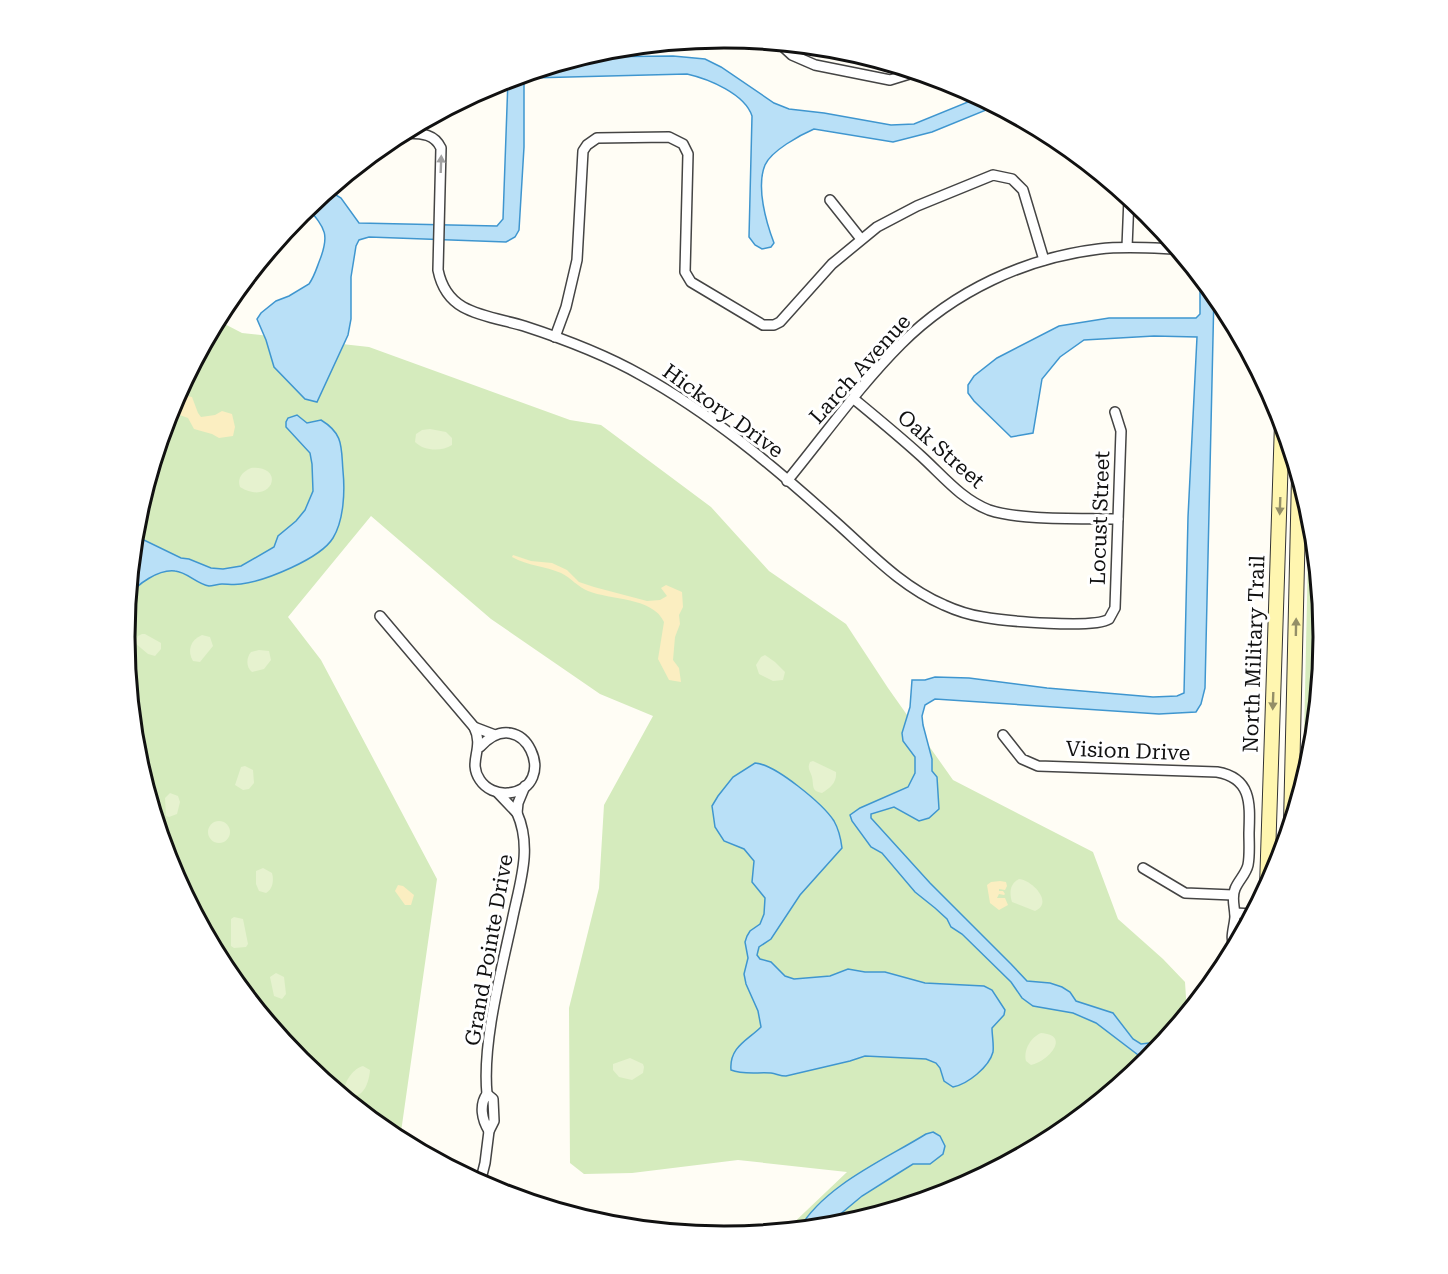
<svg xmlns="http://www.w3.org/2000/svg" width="1448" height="1274" viewBox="0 0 1448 1274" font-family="'Roboto Serif',serif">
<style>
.green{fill:#d5ebbd}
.sand{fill:#fbeec1}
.pitch{fill:#e6f2cf}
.water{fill:#b9e0f7;stroke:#3f96cf;stroke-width:1.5}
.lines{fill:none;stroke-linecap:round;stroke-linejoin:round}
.street-casing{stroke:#444;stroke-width:12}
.secondary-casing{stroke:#333;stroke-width:16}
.street{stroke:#fff;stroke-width:9}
.secondary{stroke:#fff6b0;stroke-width:14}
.oneway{fill:#a0a0a0}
.oneway2{fill:#948f68}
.labels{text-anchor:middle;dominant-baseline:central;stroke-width:6;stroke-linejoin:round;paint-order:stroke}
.street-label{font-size:21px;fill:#111;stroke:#fff}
.rim{fill:none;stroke:#111;stroke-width:3}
</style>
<rect width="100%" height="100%" fill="#fffdf5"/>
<g class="green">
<polygon points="217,320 242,333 369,347 570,420 601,425 711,507 769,571 846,624 888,688 953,780 1093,852 1118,919 1163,959 1185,982 1187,1013 1148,1061 1057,1136 953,1191 841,1225 785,1231 847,1172 738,1160 632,1173 584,1174 570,1163 569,1008 599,888 604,805 653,716 600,694 491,619 371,516 288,617 321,660 437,879 401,1132 385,1131 300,1061 225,970 170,866 136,754 125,637 136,520 170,407"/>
<polygon points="1309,509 1312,520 1323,637 1312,754 1303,783"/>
</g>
<g class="sand">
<polygon points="177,394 192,397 198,413 201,417 215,415 222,411 232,414 235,427 233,436 219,438 212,434 194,429 188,418 177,414 167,418"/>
<path d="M513,555L531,561L552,563L567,570L579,582L594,587L647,601L660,600L667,596L661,588L666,585L682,592L683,607L679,615L680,624L675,637L673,660L679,668L681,682L669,680L658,659L664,622C653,597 610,600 588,591C578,587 571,578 561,573C545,566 528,566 512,557Z"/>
<polygon points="1000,881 1006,882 1007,886 1005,890 999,889 999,891 1003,891 1005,894 1004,895 999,894 997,898 1005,898 1008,905 999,910 990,903 987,885 991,882"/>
<polygon points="398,885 403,886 414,895 411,905 405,905 395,891"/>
</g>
<g class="pitch">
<path d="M430,429L446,432L452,438V445C441,452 424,451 415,442L416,434L422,430Z"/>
<path d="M251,468C287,465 272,507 240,487C237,478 242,472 251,468Z"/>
<polygon points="142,634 145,634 161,643 161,649 155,656 148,654 135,643 138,636"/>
<path d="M202,635L210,637L213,646L200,662L193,661C187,651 190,640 202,635Z"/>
<path d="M259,650L269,651L271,660L264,669L252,672C246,667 246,658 251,652Z"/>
<polygon points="765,655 775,662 785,672 783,680 773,681 759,674 756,665 761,657"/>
<path d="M813,761L836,772C837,783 830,788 822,793C811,791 814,786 812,777C810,770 807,769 810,762Z"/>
<polygon points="245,766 253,770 254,783 249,789 243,790 235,785 241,767"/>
<polygon points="170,793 178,796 180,802 177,814 169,817 166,816 165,798"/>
<circle cx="219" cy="832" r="11"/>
<path d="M263,868L272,873C274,880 273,889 266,893L259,891L256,884V871Z"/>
<path d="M1019,879C1032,880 1054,903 1035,911L1012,902C1009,892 1010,884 1019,879Z"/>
<polygon points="234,917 243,919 248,944 246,947 234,948 231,946 231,919"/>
<polygon points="276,973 284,977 286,994 282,999 274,996 270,977"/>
<path d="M1041,1033C1071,1035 1049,1061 1031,1065L1026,1061C1023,1050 1031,1037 1041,1033Z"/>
<polygon points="630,1058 643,1064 644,1067 643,1073 632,1080 619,1077 613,1070 613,1064"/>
<path d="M363,1066L370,1070C369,1085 360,1105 345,1090C344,1081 354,1068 363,1066Z"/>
</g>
<g class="water">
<path d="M673,56L705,59L721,67L774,103L789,109L824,113L891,125L914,124L980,97L996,106L932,132L893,142L814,129C800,135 771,151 765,165C756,187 766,222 774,243L771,247L762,249L755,245L749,237L752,116C745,94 709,79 687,74L530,78L524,83V147L519,230L515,237L506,242L369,237L359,240L356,246L351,277V319L348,335L317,402L305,399L274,367L266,340L257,319L261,313L276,301L289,296L309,284C314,277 316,270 319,262C330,235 326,229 307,207L328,190L341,198L359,223L497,226L503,219L508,79L582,57Z"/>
<polygon points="1200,277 1214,294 1205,688 1201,704 1196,712 1159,714 935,699 925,705 922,716 923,725 932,759 932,771 937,777 939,809 929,818 919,821 894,807 871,814 871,818 930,883 1011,964 1027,981 1050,983 1062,987 1070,992 1076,1001 1113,1013 1133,1039 1141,1044 1149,1043 1159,1048 1145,1063 1142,1058 1096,1023 1073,1013 1033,1006 1022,998 1011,982 962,934 951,927 947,919 935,908 915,892 882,853 871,847 852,821 850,815 860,808 908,787 915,773 915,757 903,741 902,733 910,707 912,680 925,680 935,677 969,678 1047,688 1153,697 1177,696 1184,693 1188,517 1197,337 1154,336 1084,340 1060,357 1042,379 1033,433 1011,437 974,401 968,393 968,385 974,376 997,358 1059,326 1109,318 1196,318 1200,314"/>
<path d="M297,415L307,423L321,420C344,434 341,447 343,471C345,491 344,520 333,538C320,559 265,581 241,584C234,585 228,584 222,584C218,584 213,586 209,586C197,584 187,572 175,571C159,569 137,584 129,596L134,539L144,540L181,558L189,559L211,568L223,569L241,566L274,547L278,536L296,521L305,510L313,491L312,464L310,453L286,427V422L288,418Z"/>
<path d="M755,763C775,764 823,804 834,821C838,828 841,840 842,848L800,895L771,939L759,947L757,955L760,959L771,962L785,976L794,979L830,976L848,969L865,972H885L925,983L984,986L992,990L1005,1010L1004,1015L992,1028C992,1035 994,1045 993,1052C989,1067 968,1084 953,1087L944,1081L940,1068L936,1063L926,1059L865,1056L850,1061L786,1076C780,1076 777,1074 771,1073C758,1072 743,1075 731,1070C729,1047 748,1040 761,1027L758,1011L746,984L744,974L748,958L745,942L747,936L750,931L760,924L764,914L765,898L752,882L754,861L744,849L724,841L715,827L712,806L718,796L733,777Z"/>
<path d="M933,1132L940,1136L945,1146L943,1154L930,1164H913L897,1174L862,1196L826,1226L799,1229C825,1185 884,1160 926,1134Z"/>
</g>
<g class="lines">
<defs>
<g id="street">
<polyline points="779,43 792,55 815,65 890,80 916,72"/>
<path d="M401,133C417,134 433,131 441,148L438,270C441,285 449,299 463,307C481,317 504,320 524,326C564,339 604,354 641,375C710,413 772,465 830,517C867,549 898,585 944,605C957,611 970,615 983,617C1004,621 1094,629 1109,619L1115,608L1121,431L1115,412"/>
<polyline points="830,200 861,239"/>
<polyline points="1127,247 1129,198"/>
<polyline points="555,337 566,307 577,260 583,151 587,145 597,138 669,137 683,144 688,154 685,272 691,282 763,325 774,325 780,322 832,264 877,227 917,206 993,175 1012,179 1023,190 1044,260"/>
<path d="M854,399C877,418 899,436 921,456C943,476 961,499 989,510C1022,521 1082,518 1118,519"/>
<path d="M787,481C824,436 860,385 901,344C954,291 1025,258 1099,249C1125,246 1151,248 1177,249"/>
<polyline points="380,616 474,727"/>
<path d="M1003,735L1022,759L1038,766L1217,772C1252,778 1250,804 1249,833C1249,843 1250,855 1248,865C1246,874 1238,881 1235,889C1231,898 1235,907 1235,917C1234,929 1230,936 1234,948"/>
<path d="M480,747C524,699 562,788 508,793C497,794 486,789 480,780C467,761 485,749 474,727L495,735"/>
<polyline points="498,793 517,813 518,803 525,786"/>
<polyline points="1143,868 1185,893 1233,895"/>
<polyline points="1235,913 1253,914"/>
<path d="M489,1131C482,1120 479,1105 487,1094C482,1043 501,972 512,921C519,885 533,849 517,813"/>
<polyline points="480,1183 485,1163 489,1131 494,1121 493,1099 487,1094"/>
</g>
<g id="secondary">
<polyline points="1291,824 1299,477"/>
<polyline points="1267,887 1282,423"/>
</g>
</defs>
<use href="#street" class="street-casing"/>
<use href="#secondary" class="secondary-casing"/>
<use href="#street" class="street"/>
<use href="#secondary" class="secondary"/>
</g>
<defs><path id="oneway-solid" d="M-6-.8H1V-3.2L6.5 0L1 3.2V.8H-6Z" transform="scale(1.5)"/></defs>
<use class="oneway" href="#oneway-solid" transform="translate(441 164) rotate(-88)"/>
<g class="oneway2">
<use href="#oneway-solid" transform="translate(1280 506) rotate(92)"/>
<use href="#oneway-solid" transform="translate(1296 627) rotate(-89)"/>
<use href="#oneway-solid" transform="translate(1273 701) rotate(92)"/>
</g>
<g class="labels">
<g class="street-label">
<text transform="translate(860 369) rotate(-48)">Larch Avenue</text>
<text transform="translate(723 411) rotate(36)">Hickory Drive</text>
<text transform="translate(941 449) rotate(41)">Oak Street</text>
<text transform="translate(1100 518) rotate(-88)">Locust Street</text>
<text transform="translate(1254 654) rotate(-88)">North Military Trail</text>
<text transform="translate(1128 751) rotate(2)">Vision Drive</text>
<text transform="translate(489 950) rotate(-80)">Grand Pointe Drive</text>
</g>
</g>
<path d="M0 0H1448V1274H0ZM135 637a589 589 0 1 1 1178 0a589 589 0 1 1-1178 0Z" fill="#fff" fill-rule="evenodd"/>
<path class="rim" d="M135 637a589 589 0 1 1 1178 0a589 589 0 1 1-1178 0Z"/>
</svg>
